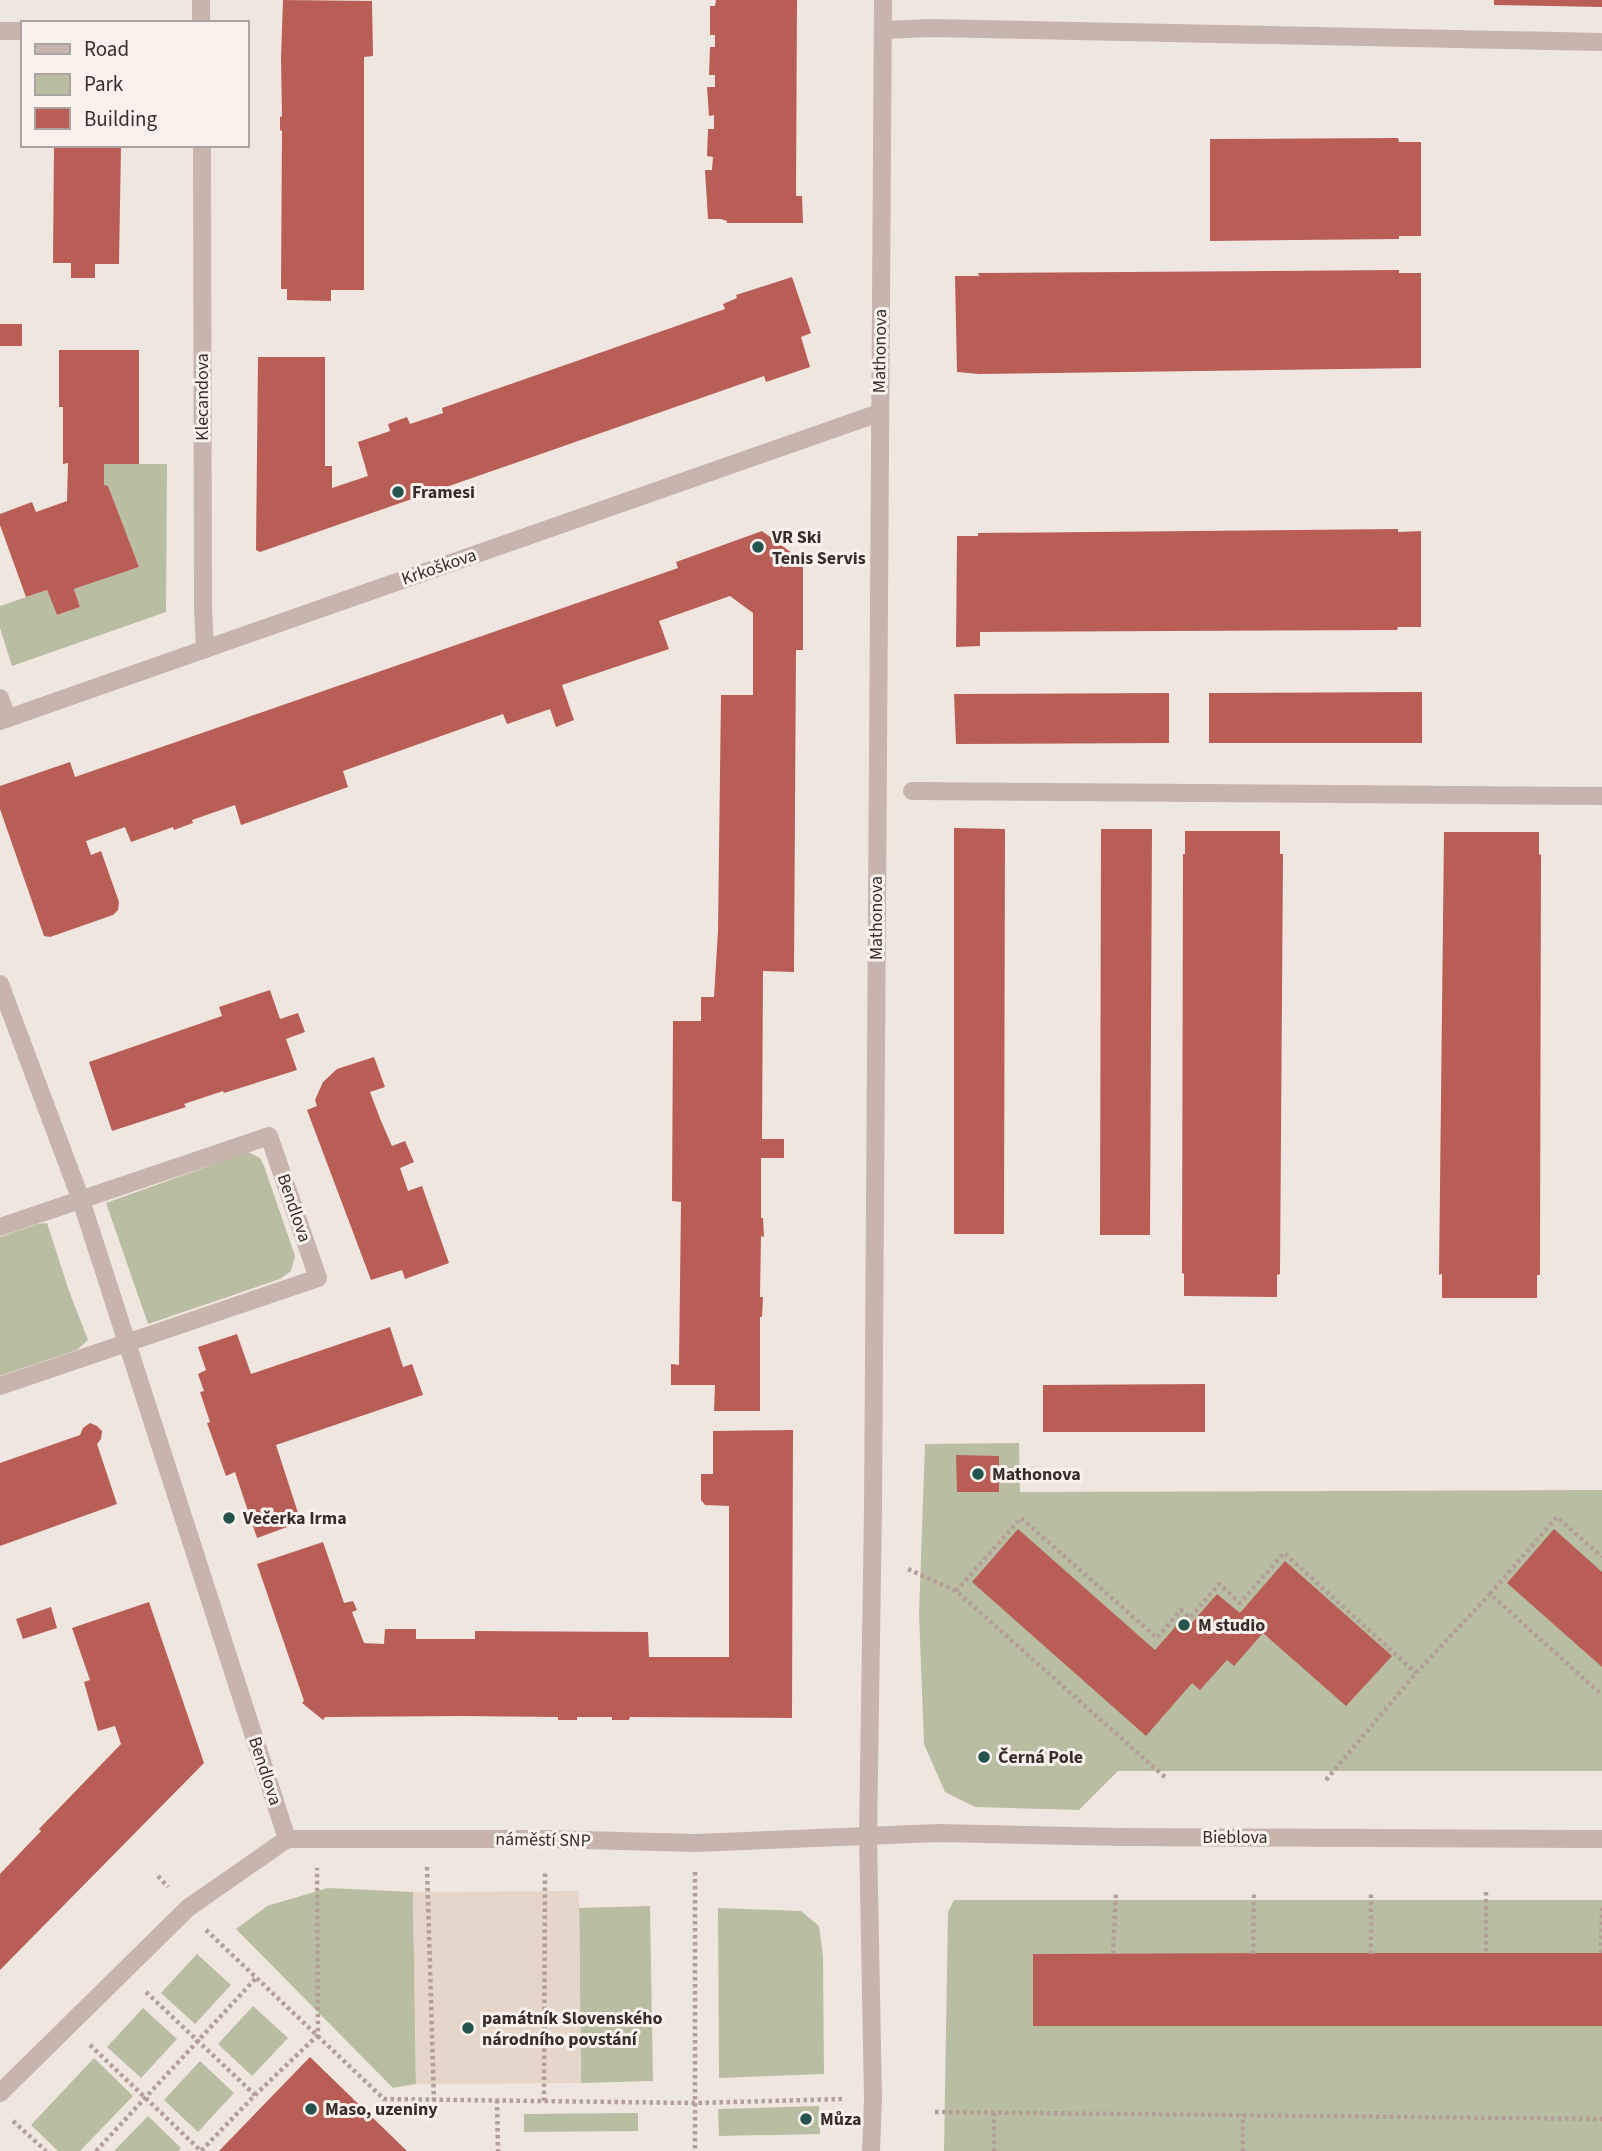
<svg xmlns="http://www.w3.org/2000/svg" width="1602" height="2151" viewBox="0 0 1602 2151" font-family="'Source Sans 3',sans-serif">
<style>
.green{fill:#b9bea2}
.plaza{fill:#e6d5c9}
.building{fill:#b85e57}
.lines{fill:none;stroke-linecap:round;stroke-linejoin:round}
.path{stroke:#b39f98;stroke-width:4.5;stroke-dasharray:3.5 3.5;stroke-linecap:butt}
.lane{stroke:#c7b5ad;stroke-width:18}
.street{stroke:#c7b5ad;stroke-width:18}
.poi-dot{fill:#25544f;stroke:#f8f1ec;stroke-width:2.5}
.labels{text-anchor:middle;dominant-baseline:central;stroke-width:6;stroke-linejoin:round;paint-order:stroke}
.street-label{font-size:18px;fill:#372d2b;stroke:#f8f1ec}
.poi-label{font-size:18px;font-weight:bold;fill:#372d2b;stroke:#f8f1ec;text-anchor:start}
</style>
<rect width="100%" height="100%" fill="#f0e6e0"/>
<g class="green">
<polygon points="104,464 167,464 166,612 12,666 0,628 0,606 47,590 57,615 80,607 74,589 139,567 108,487 104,485"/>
<polygon points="248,1152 260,1158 264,1166 295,1256 291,1271 280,1279 148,1324 106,1203"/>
<polygon points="47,1223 69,1291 88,1340 77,1350 0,1376 0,1237 38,1224"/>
<polygon points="1019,1443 1020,1492 1602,1490 1602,1771 1118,1771 1079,1810 975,1807 945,1792 924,1744 919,1614 925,1444"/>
<polygon points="328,1888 413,1892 416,2084 393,2088 236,1929 267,1906"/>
<polygon points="954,1900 1602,1900 1602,2151 944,2151 948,1912"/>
<polygon points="650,1906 653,2081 581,2083 579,1908"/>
<polygon points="718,1908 801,1911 819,1926 823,1956 824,2074 719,2078"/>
<polygon points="197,1954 231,1985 195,2024 161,1993"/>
<polygon points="253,2006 288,2038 252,2076 218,2044"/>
<polygon points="143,2008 177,2039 141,2078 107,2047"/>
<polygon points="94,2058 133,2096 80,2151 58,2151 31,2125"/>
<polygon points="200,2061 234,2093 198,2132 164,2100"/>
<polygon points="819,2106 820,2134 719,2136 718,2109"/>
<polygon points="638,2113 638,2131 524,2132 524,2114"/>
<polygon points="148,2116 181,2148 178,2151 114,2151"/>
</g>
<polygon class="plaza" points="579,1891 581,2083 416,2084 413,1892"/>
<g class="building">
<polygon points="283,0 372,1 373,56 364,57 364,290 331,290 331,301 287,300 287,289 281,289 282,131 280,130 280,117 282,116 281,58"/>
<polygon points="716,0 797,0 796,196 802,196 803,223 727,223 727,221 721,219 708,219 705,170 712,170 713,157 707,156 708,129 714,129 714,115 709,116 707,87 715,87 715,75 709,75 710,47 715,47 715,35 710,35 710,6 715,6"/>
<polygon points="1494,0 1602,0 1602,7 1494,5"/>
<polygon points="1398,138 1399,142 1421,142 1421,236 1399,236 1399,239 1210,241 1210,139"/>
<polygon points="54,145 121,145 119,264 95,264 95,278 71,278 71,263 53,263"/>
<polygon points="1399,270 1399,273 1421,273 1421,368 979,374 957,372 955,276 979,276 978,273"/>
<polygon points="792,277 811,333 801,337 810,367 766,382 764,376 260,552 256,550 258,357 325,357 325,466 332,466 332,488 368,476 358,442 390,431 388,424 407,417 410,424 443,413 442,408 725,309 723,304 737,298 736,295"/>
<rect x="0" y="324" width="22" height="22"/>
<polygon points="59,350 139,350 139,464 104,464 104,485 108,486 139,567 74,589 80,607 57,615 47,590 26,597 0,525 0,514 32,502 36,512 67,501 68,463 63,464 63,407 59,407"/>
<polygon points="1398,529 1398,532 1421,531 1421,627 1398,627 1397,630 980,632 980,646 956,647 957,536 978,536 978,533"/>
<polygon points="762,531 803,561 803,650 796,650 794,972 763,971 762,1139 784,1139 784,1158 761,1158 761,1218 763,1218 764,1237 761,1236 760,1297 763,1297 762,1317 760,1317 760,1411 714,1411 715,1385 671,1385 671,1364 679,1365 681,1202 672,1201 673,1021 701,1021 701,997 714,997 718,931 721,695 753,695 753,613 730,596 659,621 669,649 562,685 574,720 556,727 550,709 507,724 503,714 343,771 348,787 241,825 235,805 192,820 193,823 174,830 173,827 131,842 125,827 86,841 91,855 101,851 119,902 118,910 113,915 50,937 44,936 0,809 0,786 70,762 75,777 678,568 676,562"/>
<polygon points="1422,692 1422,743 1209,743 1209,693"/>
<polygon points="1169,693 1169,743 956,744 954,694"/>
<polygon points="954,828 1005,829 1004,1234 954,1234"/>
<polygon points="1101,829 1152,829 1150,1235 1100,1235"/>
<polygon points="1185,831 1280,831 1280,854 1283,854 1280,1274 1277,1275 1277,1297 1184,1296 1184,1273 1182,1274 1183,854 1185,854"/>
<polygon points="1444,832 1539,832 1539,855 1541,854 1540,1275 1537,1275 1537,1298 1442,1298 1442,1274 1439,1275"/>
<polygon points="270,990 280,1019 298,1013 305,1032 286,1039 297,1070 224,1093 223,1091 184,1104 186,1107 112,1131 89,1062 222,1016 219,1007"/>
<polygon points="374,1057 385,1087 370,1092 381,1121 392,1146 405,1141 414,1162 400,1168 408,1191 422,1186 449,1263 405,1279 402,1270 371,1280 307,1110 317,1106 315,1100 323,1082 337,1069"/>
<polygon points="390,1327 403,1367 412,1364 423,1395 276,1445 301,1522 257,1538 235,1472 226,1476 207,1423 210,1422 200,1392 204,1391 198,1374 206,1370 198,1347 237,1334 251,1374"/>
<polygon points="1205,1384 1205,1432 1043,1432 1043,1385"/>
<polygon points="90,1423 97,1426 102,1431 101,1439 97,1444 117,1504 0,1546 0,1463 80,1435 83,1428"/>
<polygon points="793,1430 792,1718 630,1717 629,1720 612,1720 612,1717 577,1717 577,1720 558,1720 558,1717 460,1716 325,1717 323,1720 302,1703 304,1701 257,1564 323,1542 344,1603 353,1601 357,1610 352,1612 364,1643 384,1644 385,1629 416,1629 416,1639 475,1639 475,1631 648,1632 649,1657 729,1657 729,1506 705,1505 701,1500 701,1474 713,1474 713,1431"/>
<polygon points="956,1455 999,1456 999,1492 957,1492"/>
<polygon points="1018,1529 1155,1650 1183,1618 1190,1625 1217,1594 1240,1613 1285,1561 1392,1656 1346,1706 1263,1633 1234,1666 1227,1660 1200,1690 1192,1683 1146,1736 972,1582"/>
<polygon points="1554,1529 1602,1572 1602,1667 1507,1583"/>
<polygon points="149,1602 204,1763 0,1970 0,1874 41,1831 39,1829 121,1744 115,1726 98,1731 84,1682 90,1680 72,1628"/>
<polygon points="51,1607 57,1628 23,1639 16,1619"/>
<polygon points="1289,1953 1602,1953 1602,2026 1033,2026 1033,1954"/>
<polygon points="310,2057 407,2151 219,2151"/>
</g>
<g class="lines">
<g class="path">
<polyline points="908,1569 956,1591 1167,1779"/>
<polyline points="956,1591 1021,1518 1157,1638 1181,1610 1190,1618 1219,1584 1240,1603 1284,1553 1416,1673"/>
<polyline points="1490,1594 1557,1517 1602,1557"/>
<polyline points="1326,1780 1416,1673 1490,1594 1602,1695"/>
<polyline points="427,1867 434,2101"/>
<polyline points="695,1872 695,2151"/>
<polyline points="158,1876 168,1887"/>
<polyline points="1486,1892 1486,1955"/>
<polyline points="206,1930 384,2099 695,2103 844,2099"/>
<polyline points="1601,1953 1602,1905"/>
<polyline points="1113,1954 1116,1892"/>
<polyline points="1253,1954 1254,1891"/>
<polyline points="1371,1954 1371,1892"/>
<polyline points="146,1992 255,2095"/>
<polyline points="90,2045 201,2151 255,2095 318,2035 317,1868"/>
<polyline points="497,2100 498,2151"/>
<polyline points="544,2101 545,1871"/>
<polyline points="935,2112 1602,2119"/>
<polyline points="13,2121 46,2151"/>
<polyline points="96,2151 257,1977"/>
<polyline points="994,2151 994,2113"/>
<polyline points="1243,2151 1243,2114"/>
</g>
<g class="lane">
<polyline points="884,30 930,28 1602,42"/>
<polyline points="0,698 7,718"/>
<polyline points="912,791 1602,796"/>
</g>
<g class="street">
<polyline points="201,23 201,0"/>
<polyline points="0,31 23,31"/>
<polyline points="202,145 203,608 205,649"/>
<polyline points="0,721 879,413"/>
<polyline points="0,984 81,1200 287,1839"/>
<polyline points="0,1227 269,1136 318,1278 0,1386"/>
<polyline points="0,2093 188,1908 287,1839 546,1839 695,1843 938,1833 1120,1837 1602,1839"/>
<polyline points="871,2151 873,2099 868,1836 873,1509 883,0"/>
</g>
</g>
<g class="poi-dot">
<circle cx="398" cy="492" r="7"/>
<circle cx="758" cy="547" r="7"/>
<circle cx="978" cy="1474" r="7"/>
<circle cx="229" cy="1518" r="7"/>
<circle cx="1184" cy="1625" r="7"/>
<circle cx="984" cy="1757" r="7"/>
<circle cx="468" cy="2028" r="7"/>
<circle cx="311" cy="2109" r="7"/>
<circle cx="806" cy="2119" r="7"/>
</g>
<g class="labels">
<g class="street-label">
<text transform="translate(880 351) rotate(-89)">Mathonova</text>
<text transform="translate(202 397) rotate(-90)">Klecandova</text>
<text transform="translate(439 567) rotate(-19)">Krkoškova</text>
<text transform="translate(876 918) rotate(-90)">Mathonova</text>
<text transform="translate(294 1208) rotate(71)">Bendlova</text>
<text transform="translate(265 1771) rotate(72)">Bendlova</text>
<text x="1235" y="1837">Bieblova</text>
<text transform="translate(543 1840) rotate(1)">náměstí SNP</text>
</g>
<g class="poi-label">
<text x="412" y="492">Framesi</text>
<text x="772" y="537">VR Ski<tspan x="772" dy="21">Tenis Servis</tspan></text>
<text x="992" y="1474">Mathonova</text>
<text x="243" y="1518">Večerka Irma</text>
<text x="1198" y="1625">M studio</text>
<text x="998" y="1757">Černá Pole</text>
<text x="482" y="2018">památník Slovenského<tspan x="482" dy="21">národního povstání</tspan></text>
<text x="325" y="2109">Maso, uzeniny</text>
<text x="820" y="2119">Můza</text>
</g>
</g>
<rect x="21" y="21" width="228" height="126" fill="#f8f1ec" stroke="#aba39f" stroke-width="2"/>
<rect x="35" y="44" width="35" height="10" fill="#c7b5ad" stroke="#aba39f" stroke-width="2"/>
<text x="84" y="56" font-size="21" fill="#372d2b">Road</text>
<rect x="35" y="74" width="35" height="21" fill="#b9bea2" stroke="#aba39f" stroke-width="2"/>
<text x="84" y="91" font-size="21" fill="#372d2b">Park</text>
<rect x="35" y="108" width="35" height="21" fill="#b85e57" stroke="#aba39f" stroke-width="2"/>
<text x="84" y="126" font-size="21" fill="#372d2b">Building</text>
</svg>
